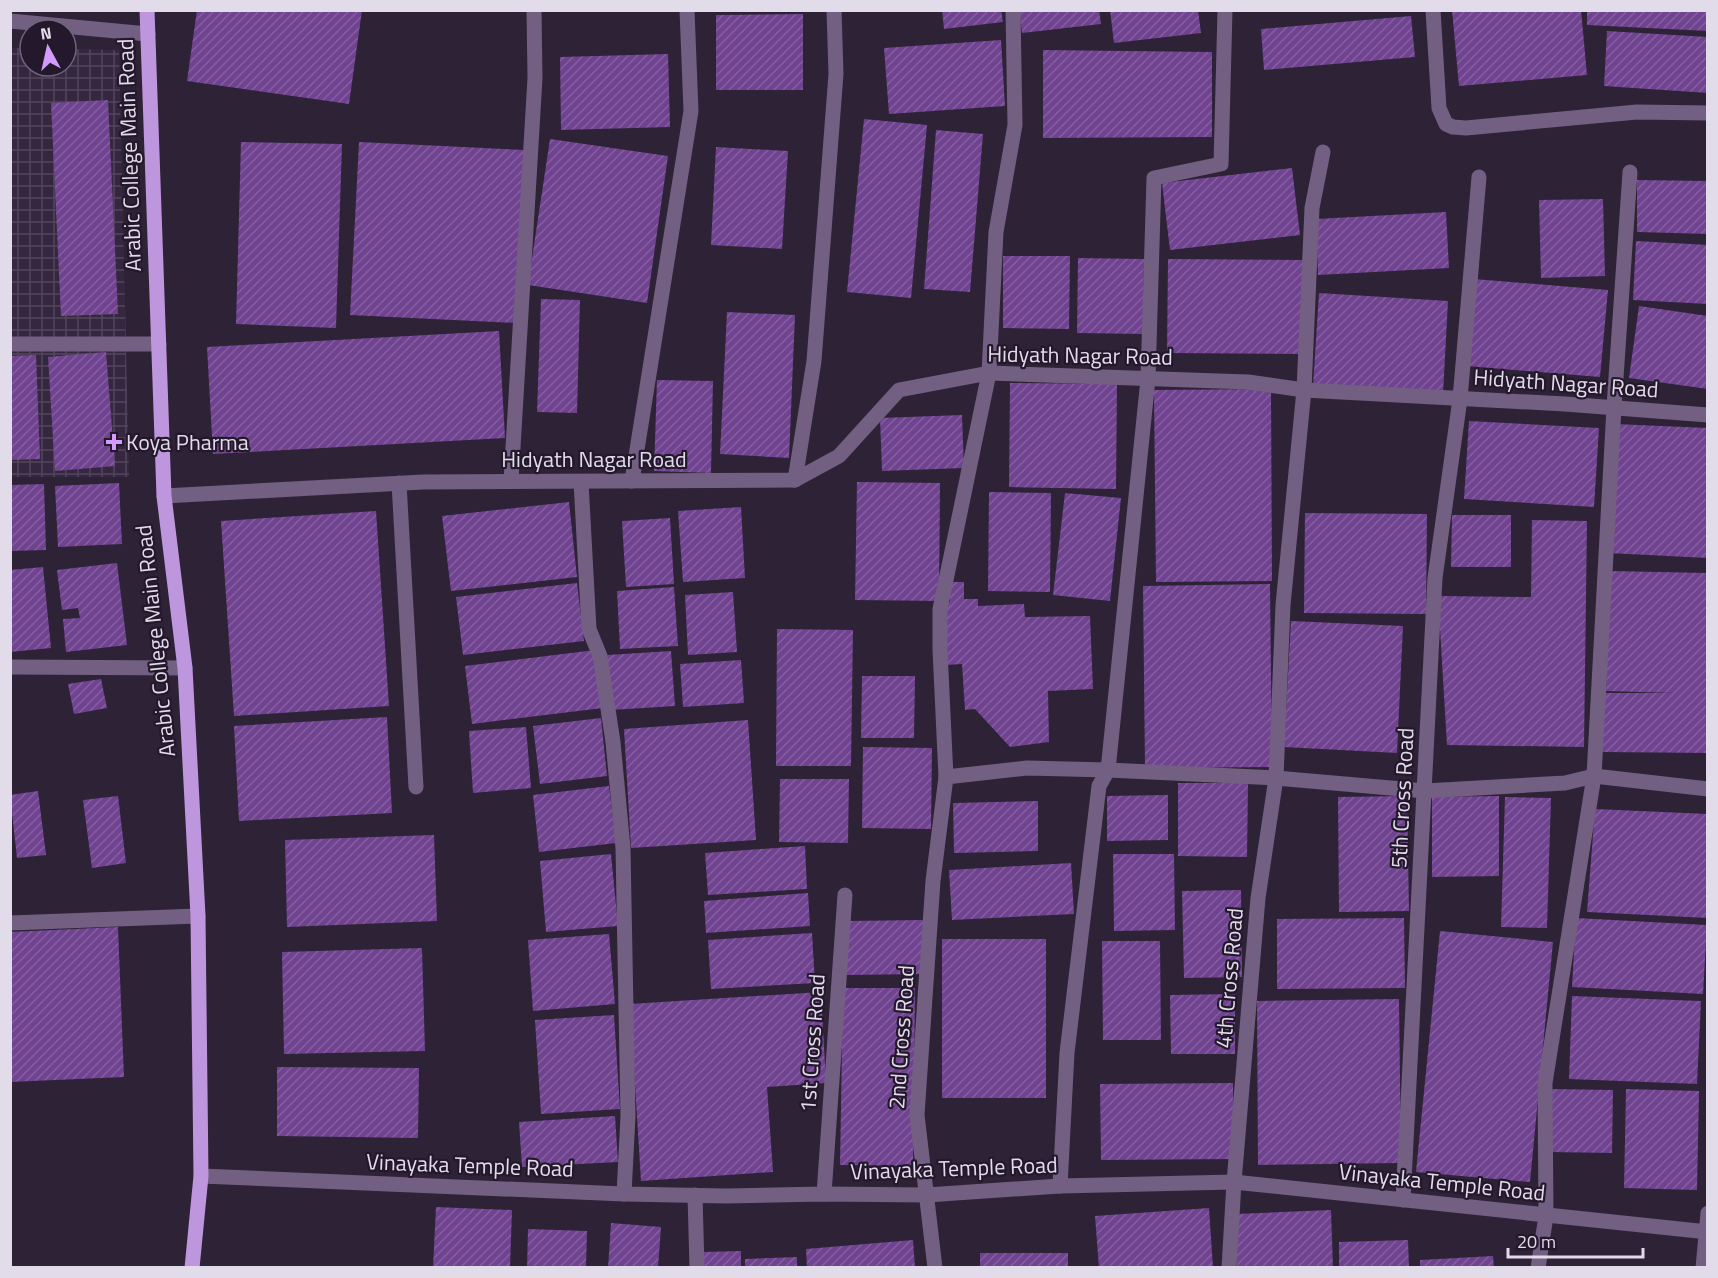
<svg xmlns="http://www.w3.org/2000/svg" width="1718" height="1278" viewBox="0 0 1718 1278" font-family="'Titillium Web',sans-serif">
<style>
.industrial{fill:url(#industrial-grid)}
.building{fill:url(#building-hatch)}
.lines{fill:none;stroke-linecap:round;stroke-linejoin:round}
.minor{stroke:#725f82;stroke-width:15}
.major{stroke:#be96dd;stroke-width:15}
.poi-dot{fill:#d39cfc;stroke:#23182c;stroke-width:2}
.labels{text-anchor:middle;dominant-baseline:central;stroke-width:4.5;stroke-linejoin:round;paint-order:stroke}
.street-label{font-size:22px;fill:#e2dbe9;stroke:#23182c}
.poi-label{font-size:22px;fill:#e2dbe9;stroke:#23182c;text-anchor:start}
</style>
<defs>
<pattern id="industrial-grid" width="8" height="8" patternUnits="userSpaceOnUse" patternTransform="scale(1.5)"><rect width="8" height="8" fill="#362741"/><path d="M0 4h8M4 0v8" fill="none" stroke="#53465c"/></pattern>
<pattern id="building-hatch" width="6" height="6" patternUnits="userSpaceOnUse" patternTransform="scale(1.5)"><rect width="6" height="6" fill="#704390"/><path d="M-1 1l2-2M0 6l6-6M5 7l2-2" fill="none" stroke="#845ea0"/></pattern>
</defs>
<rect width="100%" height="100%" fill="#2d2236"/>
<polygon class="industrial" points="11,48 30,48 30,66 66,66 66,49 119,50 129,477 11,477"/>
<g class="building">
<polygon points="197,10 362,10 349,104 187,81"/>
<polygon points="942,10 1001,10 1003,22 944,29"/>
<polygon points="1019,10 1099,10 1101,24 1022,33"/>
<polygon points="1110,10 1198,10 1201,33 1114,43"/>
<polygon points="1452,10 1581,10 1587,75 1459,86"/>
<polygon points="1587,10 1708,10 1708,31 1587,25"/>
<polygon points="803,14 803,90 716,90 716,15"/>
<polygon points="1411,16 1415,57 1264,70 1261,29"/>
<polygon points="1607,31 1708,37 1708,93 1604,86"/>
<polygon points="1001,40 1005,106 889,114 884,48"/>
<polygon points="1043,50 1212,52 1212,137 1043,138"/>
<polygon points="668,54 670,127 561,130 560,57"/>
<polygon points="108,100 118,314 61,316 51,103"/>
<polygon points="864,119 927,125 911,298 847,292"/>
<polygon points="936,130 983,134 970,292 924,289"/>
<polygon points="550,139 668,156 647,303 528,285"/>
<polygon points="241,142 342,144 336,328 236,324"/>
<polygon points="359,142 525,150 516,323 350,315"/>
<polygon points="716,147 788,151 782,249 711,245"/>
<polygon points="1292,168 1300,235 1170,250 1162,183"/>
<polygon points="1637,180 1708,181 1708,234 1637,232"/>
<polygon points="1603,199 1605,276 1541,278 1539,200"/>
<polygon points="1446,212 1449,268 1318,275 1316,219"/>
<polygon points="1636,241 1708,245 1708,304 1633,300"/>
<polygon points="1003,256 1070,256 1069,329 1003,328"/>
<polygon points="1078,258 1144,259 1143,334 1077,333"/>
<polygon points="1168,259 1304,260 1303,354 1167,353"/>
<polygon points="1474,279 1608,290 1600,377 1467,366"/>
<polygon points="1319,293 1448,301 1443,394 1313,386"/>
<polygon points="541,299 580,300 577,413 537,412"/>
<polygon points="1639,306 1708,316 1708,389 1629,378"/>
<polygon points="727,312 795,315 789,458 720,454"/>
<polygon points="499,331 505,438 213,454 207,347"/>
<polygon points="106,352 115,466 55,471 48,357"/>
<polygon points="36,355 40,459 10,460 10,356"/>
<polygon points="657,380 713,381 711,473 654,471"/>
<polygon points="1010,383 1117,384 1116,489 1009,487"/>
<polygon points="1271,389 1272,581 1156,582 1154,390"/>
<polygon points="962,415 964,468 882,471 880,418"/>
<polygon points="1469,421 1599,428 1594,507 1464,499"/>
<polygon points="1615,424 1708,428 1708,558 1608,553"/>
<polygon points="857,482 940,483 939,601 855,600"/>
<polygon points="119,483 122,544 58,547 55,486"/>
<polygon points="44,484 46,550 10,551 10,485"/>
<polygon points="989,492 1051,493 1050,592 988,591"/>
<polygon points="1065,493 1121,498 1110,601 1053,595"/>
<polygon points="569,502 577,577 451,591 442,516"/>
<polygon points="741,507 745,578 683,582 678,511"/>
<polygon points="376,511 389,706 234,716 221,521"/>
<polygon points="1305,513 1427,514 1426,614 1304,613"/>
<polygon points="1452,515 1511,515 1511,567 1451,567"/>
<polygon points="670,518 674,584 626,587 622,521"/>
<polygon points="1532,520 1587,521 1584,747 1447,745 1438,596 1531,597"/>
<polygon points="117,563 127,645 66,652 63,619 80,618 78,608 62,610 57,570"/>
<polygon points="43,567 51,648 10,652 10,570"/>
<polygon points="1610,571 1708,573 1708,753 1602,752 1603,693 1675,693 1606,691"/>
<polygon points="949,582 964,582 964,599 978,599 978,606 1024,604 1025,617 1090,616 1093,689 1048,691 1049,742 1010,747 975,709 965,710 962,664 946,665 944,602 950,602"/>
<polygon points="577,583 584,641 463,655 456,597"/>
<polygon points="1270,584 1272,767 1145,768 1143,586"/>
<polygon points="674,587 678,646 620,649 617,591"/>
<polygon points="733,592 737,652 688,655 685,595"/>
<polygon points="1291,621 1403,626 1397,753 1284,747"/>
<polygon points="777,629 853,630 851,766 776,766"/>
<polygon points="595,650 603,708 472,724 465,666"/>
<polygon points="671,651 675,706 611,710 607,655"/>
<polygon points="741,660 744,703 683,707 680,664"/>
<polygon points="862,676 915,676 914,738 861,738"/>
<polygon points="101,679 107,708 74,714 68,684"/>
<polygon points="387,717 392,813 239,821 234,726"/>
<polygon points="601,718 607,776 540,784 533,726"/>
<polygon points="748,720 756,840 631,848 624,729"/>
<polygon points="526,727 531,788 473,793 469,731"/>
<polygon points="863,747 932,748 931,829 862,828"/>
<polygon points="780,779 849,779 848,843 779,842"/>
<polygon points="1178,783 1248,783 1247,857 1178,856"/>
<polygon points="609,786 616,843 539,852 533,795"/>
<polygon points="38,791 46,855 17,858 10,795"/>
<polygon points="1168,795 1168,840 1107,841 1107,796"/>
<polygon points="118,796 126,863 92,868 83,800"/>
<polygon points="1407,796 1409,911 1339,912 1338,797"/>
<polygon points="1499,796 1499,876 1432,877 1432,797"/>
<polygon points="1505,797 1551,798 1547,928 1501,927"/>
<polygon points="1038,801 1038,851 954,853 953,803"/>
<polygon points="1595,809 1708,814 1708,918 1587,912"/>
<polygon points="434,835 437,921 287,927 285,840"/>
<polygon points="805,846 807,889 708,895 705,853"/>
<polygon points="611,854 618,926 546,932 540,861"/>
<polygon points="1113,854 1174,854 1175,930 1114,931"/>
<polygon points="1071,863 1074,914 952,920 949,870"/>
<polygon points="1241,890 1242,977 1184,978 1182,891"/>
<polygon points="808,893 810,926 706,933 704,901"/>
<polygon points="1404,918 1405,988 1277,989 1277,919"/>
<polygon points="1576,918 1707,925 1703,994 1572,987"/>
<polygon points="923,920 923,974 847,975 847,921"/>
<polygon points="118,927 124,1077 10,1082 10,932"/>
<polygon points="1440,931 1553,942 1530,1182 1416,1172"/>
<polygon points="812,933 815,983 711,989 708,940"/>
<polygon points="609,934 615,1004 533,1011 528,940"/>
<rect x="942" y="939" width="104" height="159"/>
<polygon points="1102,941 1160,941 1161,1040 1103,1040"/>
<polygon points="422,948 425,1051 284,1054 282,952"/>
<polygon points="843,988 915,988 913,1166 840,1165"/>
<polygon points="821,992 826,1083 767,1087 773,1172 641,1181 630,1004"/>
<polygon points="1235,994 1235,1054 1171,1054 1170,995"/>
<polygon points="1572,996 1701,1001 1697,1084 1569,1079"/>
<polygon points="1399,999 1401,1163 1258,1165 1257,1001"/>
<polygon points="614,1015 620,1109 541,1114 535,1020"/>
<polygon points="277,1067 419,1068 418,1138 277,1136"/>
<polygon points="1233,1083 1234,1159 1101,1160 1100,1084"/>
<polygon points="1551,1089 1613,1090 1612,1153 1549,1152"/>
<polygon points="1626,1089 1699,1091 1697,1190 1624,1188"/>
<polygon points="615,1116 618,1162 522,1167 519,1122"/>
<polygon points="436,1207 512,1210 510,1268 433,1268"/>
<polygon points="1209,1208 1213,1268 1099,1268 1095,1216"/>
<polygon points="1331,1210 1333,1268 1237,1268 1236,1214"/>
<polygon points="611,1223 661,1227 658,1268 608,1268"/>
<polygon points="528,1229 587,1231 586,1268 527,1268"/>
<polygon points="913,1240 915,1268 807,1268 806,1249"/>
<polygon points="1408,1240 1409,1268 1339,1268 1339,1242"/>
<polygon points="741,1251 741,1268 704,1268 703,1252"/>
<rect x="980" y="1253" width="88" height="15"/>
<polygon points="1493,1256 1494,1268 1420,1268 1420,1260"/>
<polygon points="797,1257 797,1268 745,1268 745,1259"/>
</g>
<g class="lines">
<g class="minor">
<polyline points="1433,10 1439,108 1446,124 1453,127 1466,128 1637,112 1708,113"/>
<polyline points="10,21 148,34"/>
<polyline points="10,344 159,344"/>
<polyline points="795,480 814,361 836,74 834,10"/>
<polyline points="511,481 535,78 534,10"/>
<polyline points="632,481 691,111 687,10"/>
<polyline points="581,482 589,629 600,656 613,742 623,848 628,1116 624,1194"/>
<polyline points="399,483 416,787"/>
<polyline points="164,496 423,482 795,480 839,456 899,390 989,373 1248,382 1304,390 1565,404 1708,415"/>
<polyline points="10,667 185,668"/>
<polyline points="946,777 940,650 940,609 989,373 996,232 1015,125 1013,10"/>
<polyline points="10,923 198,916"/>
<polyline points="201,1176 624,1194 726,1196 824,1194 927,1195 1060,1186 1234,1182 1708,1232"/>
<polyline points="1060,1186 1067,1053 1099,786 1108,770 1148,379 1154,178 1221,164 1225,10"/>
<polyline points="824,1194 845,895"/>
<polyline points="695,1195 697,1268"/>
<polyline points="1403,1200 1435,578 1460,399 1479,177"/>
<polyline points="935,1268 917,1115 933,881 946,777 1027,768 1108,770 1276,778 1425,791 1565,783 1594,776 1708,789"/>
<polyline points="1229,1268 1234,1182 1258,898 1276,778 1283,605 1304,390 1312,208 1323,152"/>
<polyline points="1538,1268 1546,1216 1545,1083 1594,776 1614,407 1630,172"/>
<polyline points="1703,1268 1708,1213"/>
</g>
<polyline class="major" points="147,10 164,496 185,668 198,916 201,1176 192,1268"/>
</g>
<path class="poi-dot" d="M111 433h6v6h6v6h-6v6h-6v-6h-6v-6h6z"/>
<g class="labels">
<g class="street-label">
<text transform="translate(129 155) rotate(-92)">Arabic College Main Road</text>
<text transform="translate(1080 355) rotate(1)">Hidyath Nagar Road</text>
<text transform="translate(1566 383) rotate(4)">Hidyath Nagar Road</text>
<text x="594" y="459">Hidyath Nagar Road</text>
<text transform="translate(155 641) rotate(-96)">Arabic College Main Road</text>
<text transform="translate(1402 798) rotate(-87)">5th Cross Road</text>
<text transform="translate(1229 978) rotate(-85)">4th Cross Road</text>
<text transform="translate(901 1037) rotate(-86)">2nd Cross Road</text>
<text transform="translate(812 1043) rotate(-86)">1st Cross Road</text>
<text transform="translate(470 1165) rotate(2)">Vinayaka Temple Road</text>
<text transform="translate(954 1168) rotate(-2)">Vinayaka Temple Road</text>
<text transform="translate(1442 1182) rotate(6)">Vinayaka Temple Road</text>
</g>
<g class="poi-label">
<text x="126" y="442">Koya Pharma</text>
</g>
</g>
<rect width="1718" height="1278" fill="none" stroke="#e2dbe9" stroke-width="24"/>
<g transform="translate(48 48) rotate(352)"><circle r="28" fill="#23182c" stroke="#6f6678" stroke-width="1.5"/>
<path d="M0-4.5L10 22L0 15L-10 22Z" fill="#d39cfc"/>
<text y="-9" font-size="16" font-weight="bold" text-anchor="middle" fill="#e2dbe9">N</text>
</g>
<path d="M1508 1248v9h135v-9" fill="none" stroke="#e2dbe9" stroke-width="3"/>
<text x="1517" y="1248" font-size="18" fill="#e2dbe9" stroke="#23182c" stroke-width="4.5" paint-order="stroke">20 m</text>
</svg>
